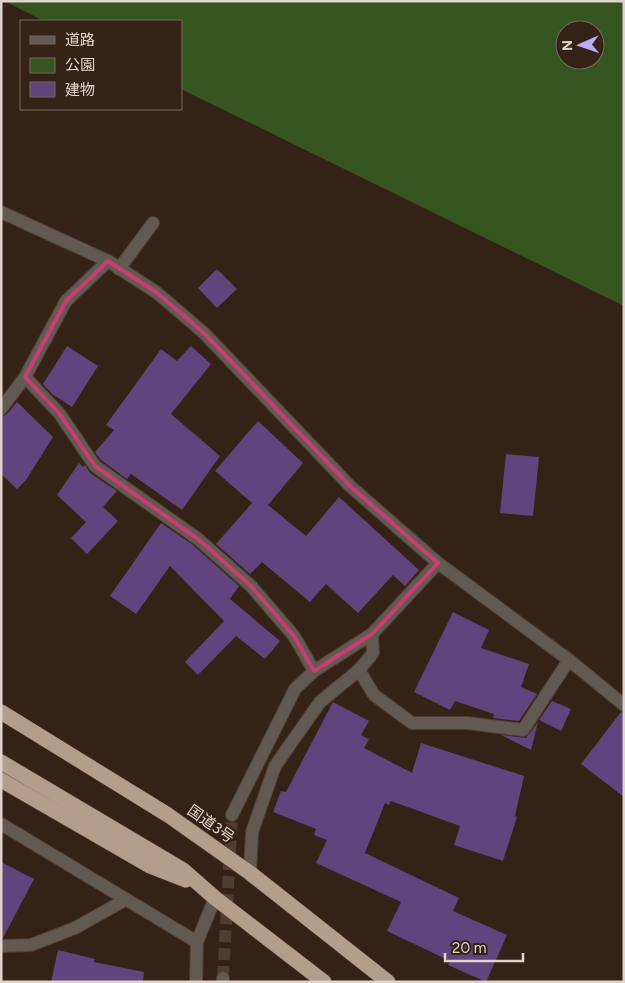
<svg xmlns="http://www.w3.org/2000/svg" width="625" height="983" viewBox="0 0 625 983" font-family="Figtree,'Noto Sans JP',sans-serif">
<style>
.green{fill:#34551f;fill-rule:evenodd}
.building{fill:#61437e}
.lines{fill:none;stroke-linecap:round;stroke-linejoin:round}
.minor-tunnel{stroke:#4f3d31;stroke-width:12;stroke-dasharray:12 6;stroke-linecap:butt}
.minor-casing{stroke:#513e33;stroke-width:14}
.highway-casing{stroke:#513e33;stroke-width:16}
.minor{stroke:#625952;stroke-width:12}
.highway{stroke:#b39e8b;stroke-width:15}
.marked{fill:none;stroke:#c83d72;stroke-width:4;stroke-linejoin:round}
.labels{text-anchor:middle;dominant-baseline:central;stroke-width:5;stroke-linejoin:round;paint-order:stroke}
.street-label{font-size:15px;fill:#e1d3cc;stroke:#352216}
</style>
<rect width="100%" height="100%" fill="#352216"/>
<path class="green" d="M4,1H624V306L181,89V21H44ZM565,30H595V60H565Z"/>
<g class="building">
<polygon points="217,269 237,289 217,308 198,288"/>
<polygon points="67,346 98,366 72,407 52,394 43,384"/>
<polygon points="191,346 211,364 171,414 220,456 182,510 131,474 127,479 101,460 95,452 114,430 106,425 161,349 177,361"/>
<polygon points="17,402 53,437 26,480 17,489 1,474 1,417 7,414"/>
<polygon points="258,421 303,463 268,505 306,536 339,497 419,570 405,586 393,575 358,613 326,584 310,602 262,562 250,574 216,544 252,503 215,471"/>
<polygon points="506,454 539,457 533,516 500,513"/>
<polygon points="79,463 83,467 85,465 90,473 117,491 103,507 118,521 87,554 71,538 86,522 57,495"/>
<polygon points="161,523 193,545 239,586 230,599 280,641 265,659 236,636 198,675 185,662 224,621 170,566 136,614 110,596"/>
<polygon points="453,612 489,630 481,648 529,664 521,687 537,694 519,721 493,718 494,714 455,701 450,710 414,692"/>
<polygon points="552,701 571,709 561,731 539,720"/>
<polygon points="333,702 369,721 361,735 369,739 364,748 412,773 421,743 524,776 515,816 517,817 503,861 454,845 460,826 391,801 389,805 385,803 365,853 459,898 453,911 507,935 486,982 448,965 450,961 387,931 401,902 316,863 327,840 314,835 316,829 273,812 281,791 286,792"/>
<polygon points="621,712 624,713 624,797 581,764"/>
<polygon points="538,722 531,750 501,735 526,738"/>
<polygon points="1,862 34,879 3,938 1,938"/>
<polygon points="58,950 95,959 94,962 144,972 143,982 51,982"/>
</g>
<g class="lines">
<polyline class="minor-tunnel" points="223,978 232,815"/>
<defs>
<g id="minor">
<polyline points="1,212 108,261 156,292 204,333 350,486 438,563 569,660 624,705"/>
<polyline points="119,269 153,223"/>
<polyline points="25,377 59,413 95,466 198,539 251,586 294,636 314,671"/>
<polyline points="1,409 25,377 66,301 108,261"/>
<polyline points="359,670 374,695 412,723 467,723 523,730 569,660"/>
<polyline points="232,815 295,689 314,671 372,634 438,563"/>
<polyline points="1,824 197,942"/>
<polyline points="250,873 252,832 275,766 320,702 359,670 373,653 372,634"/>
<polyline points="1,946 31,945 75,928 125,900"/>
<polyline points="223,978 223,982"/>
<polyline points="196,982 197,942 215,898"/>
</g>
<g id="highway">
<polyline points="1,712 168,815 250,873 388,982"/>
<polyline points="1,762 183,870 215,898 324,982"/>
<polyline points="1,780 150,866 186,880"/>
</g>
</defs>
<use href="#minor" class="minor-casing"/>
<use href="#highway" class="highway-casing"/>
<use href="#minor" class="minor"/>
<use href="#highway" class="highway"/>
</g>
<path class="marked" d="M108,261L156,292L204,333L350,486L438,563L372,634L314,671L294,636L251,586L198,539L95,466L59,413L25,377L66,301Z"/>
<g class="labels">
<g class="street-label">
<text transform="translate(211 824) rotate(35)">国道3号</text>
</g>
</g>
<rect width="625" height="983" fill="none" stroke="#e1d3cc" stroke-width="5"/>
<rect x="20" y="20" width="162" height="90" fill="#352216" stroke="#7a695f"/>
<rect x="30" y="36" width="25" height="8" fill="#625952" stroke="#7a695f"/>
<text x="65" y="45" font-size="15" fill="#e1d3cc">道路</text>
<rect x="30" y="58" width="25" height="15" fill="#34551f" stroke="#7a695f"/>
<text x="65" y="70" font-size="15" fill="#e1d3cc">公園</text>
<rect x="30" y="82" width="25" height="15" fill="#61437e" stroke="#7a695f"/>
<text x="65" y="95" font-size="15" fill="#e1d3cc">建物</text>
<g transform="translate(580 45) rotate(268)"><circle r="24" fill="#352216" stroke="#7a695f"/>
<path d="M0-4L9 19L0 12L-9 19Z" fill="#b9abf7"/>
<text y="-8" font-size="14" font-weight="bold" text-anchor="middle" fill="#e1d3cc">N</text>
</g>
<path d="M445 953v8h78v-8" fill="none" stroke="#e1d3cc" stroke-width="2.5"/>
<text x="452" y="953" font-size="15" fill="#e1d3cc" stroke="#352216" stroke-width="4" paint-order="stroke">20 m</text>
</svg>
